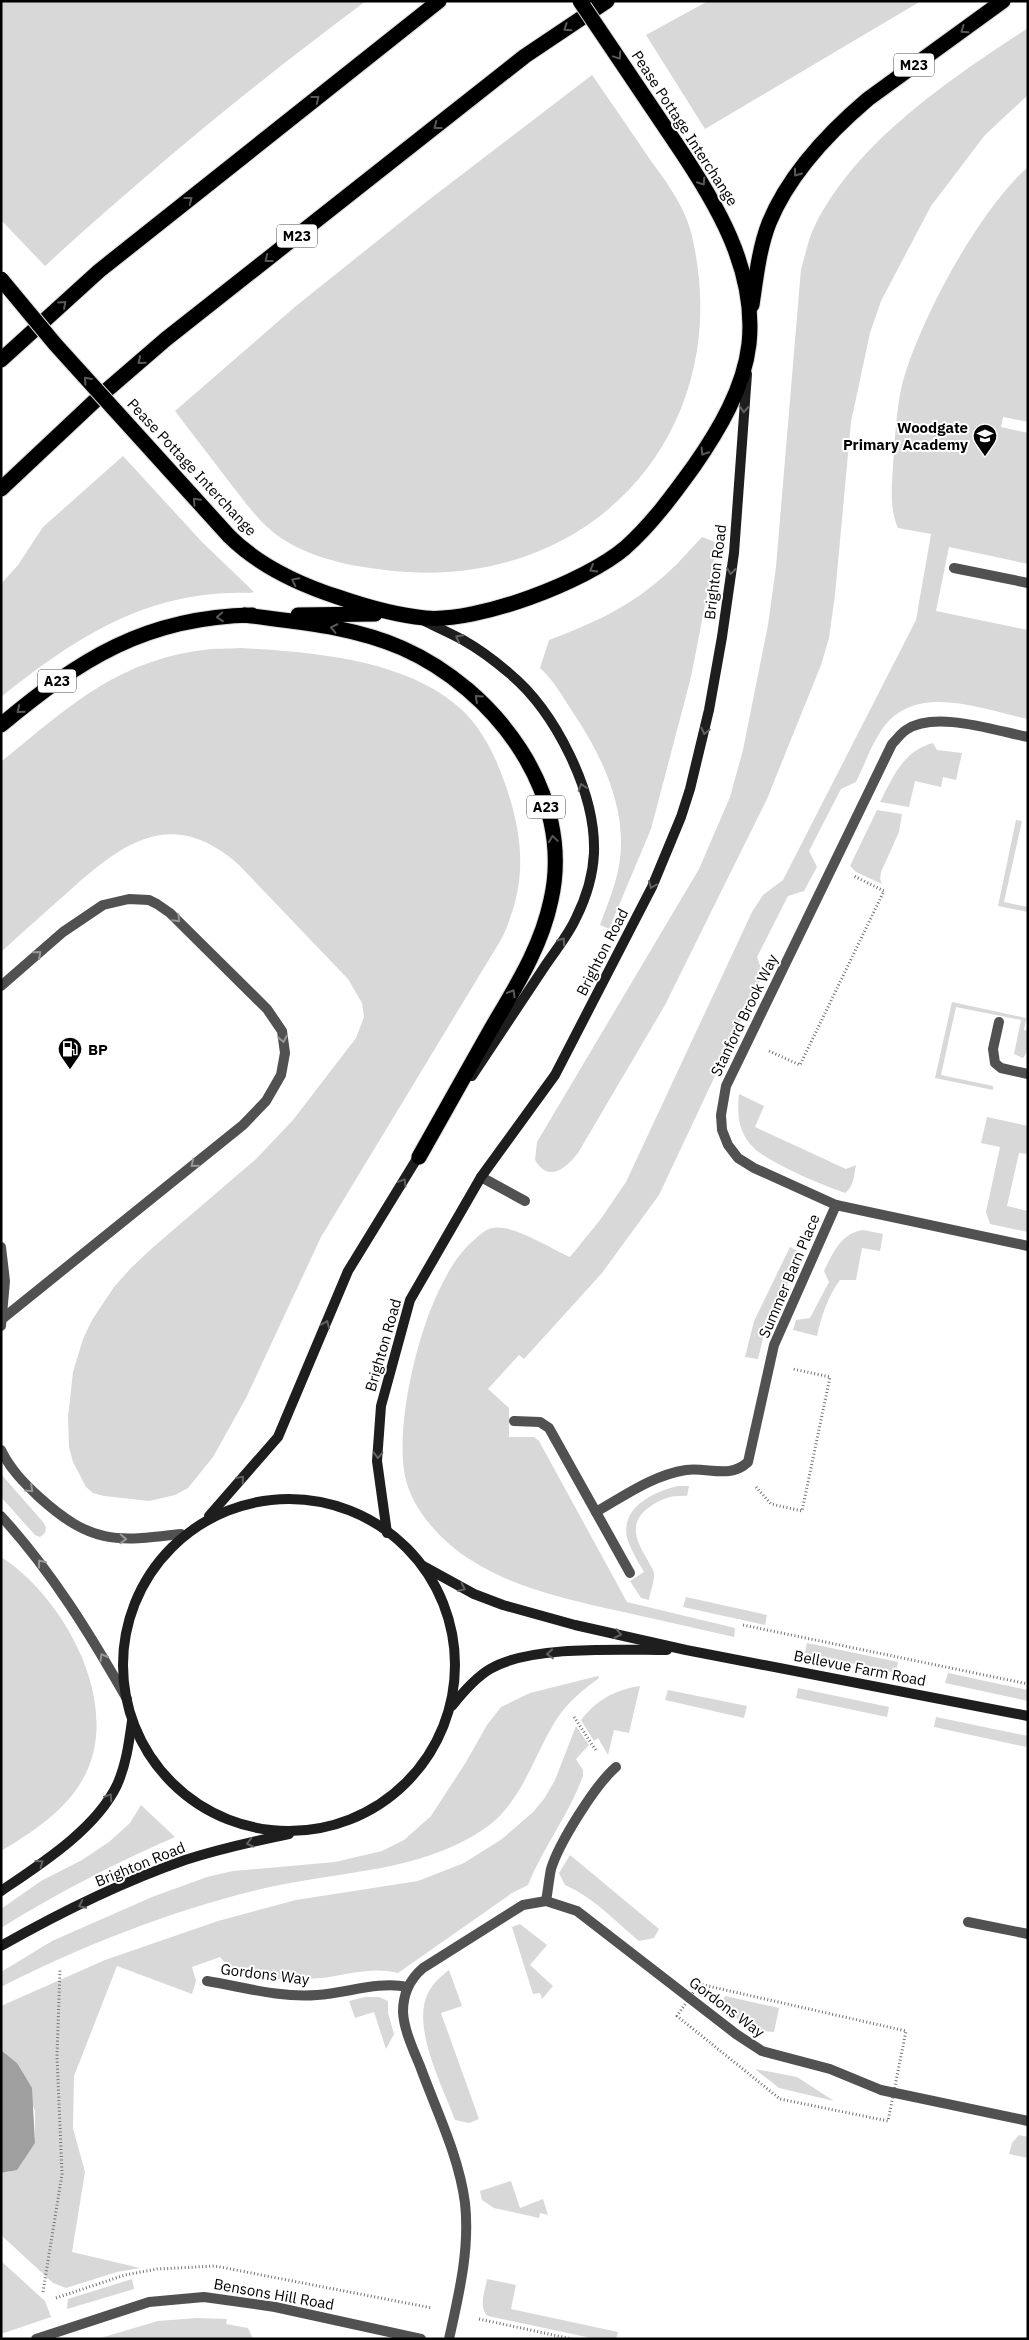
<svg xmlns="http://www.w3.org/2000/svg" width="1029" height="2340" viewBox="0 0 1029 2340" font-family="'IBM Plex Sans',sans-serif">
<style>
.green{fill:#d8d8d8}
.water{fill:#9f9f9f}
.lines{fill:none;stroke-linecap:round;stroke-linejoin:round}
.highway-casing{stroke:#dbdbdb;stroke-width:17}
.path{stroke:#737373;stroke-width:3;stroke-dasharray:1 2.5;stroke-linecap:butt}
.lane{stroke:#515151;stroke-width:10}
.street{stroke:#515151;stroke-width:10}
.secondary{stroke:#1e1e1e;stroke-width:10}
.highway{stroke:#000;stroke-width:15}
.highway-bridge-casing{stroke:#dbdbdb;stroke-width:17;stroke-linecap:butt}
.highway-bridge{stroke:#000;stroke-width:15}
.oneway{stroke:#595959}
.oneway2{stroke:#626262}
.oneway3{stroke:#979797}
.labels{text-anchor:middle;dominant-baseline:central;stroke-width:4;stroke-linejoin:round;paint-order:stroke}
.shield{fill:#fff;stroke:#4c4c4c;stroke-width:1}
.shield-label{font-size:14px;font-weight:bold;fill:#000}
.street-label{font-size:15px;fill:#000;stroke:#fff}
.poi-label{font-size:15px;font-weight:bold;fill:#000;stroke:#fff;text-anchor:end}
</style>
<rect width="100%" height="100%" fill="#fff"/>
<g class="green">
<path d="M1,1H366C254,84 148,172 45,266L1,220Z"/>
<polygon points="708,1 921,1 705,129 646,35"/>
<path d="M1028,28V95L985,135L931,206L881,301L870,333L851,422L835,595L829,638L821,665L767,799L665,1005L578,1153C565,1169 549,1183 535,1160L537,1142L699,869L730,797L743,750L768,625L776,567L801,269C805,257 807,244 812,232C852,144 949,80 1028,28Z"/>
<path d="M592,75C611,102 630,130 649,158C666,182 683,203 691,232C738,422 602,584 407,572C366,569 317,562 281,538C260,524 246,503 230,483C212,459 193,435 175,411L296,306L426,202Z"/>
<path d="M1028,167V422L1003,417L1001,427L1028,433V564L949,547L936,611L1028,630V719C984,710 921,683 886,724C873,740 865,764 856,782L841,789L809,851L817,867L804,891L788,896L757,957L763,974L659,1195L602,1273L524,1359L519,1355L488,1389L509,1408V1437H534L539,1441L627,1602L735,1628L734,1637C696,1628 658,1620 619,1611C562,1598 503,1586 455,1549C432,1530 411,1505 405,1476C393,1417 427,1278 474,1240C480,1235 485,1229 493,1228C513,1224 550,1248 570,1257L600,1220L626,1182L752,912L763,895L783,880L916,620L931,534L898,528C889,508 892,486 893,465C895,440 896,414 901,389C916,326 979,209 1028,167Z"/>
<path d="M123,456L202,542L254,592L250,593C148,590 78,636 1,697V584L18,565L43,527Z"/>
<path d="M702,537L717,543L691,677L651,829L609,929L600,925C606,908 613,892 617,875C631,819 606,763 576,717C565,701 555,681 540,668L549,640C586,626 621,611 652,586C671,572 686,554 702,537Z"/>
<path d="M241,648C312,652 406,659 461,709C487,733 501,769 511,802C525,852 524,890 502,938L321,1237L246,1398L213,1457L188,1488L175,1495L149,1501L104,1496L93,1493L86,1487L73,1462L69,1447L68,1417L73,1372L83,1339L92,1320L114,1287L130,1269L151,1249L256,1159L293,1120L356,1038L364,1017L362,1003L348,979L239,865C172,805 122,843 67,893C45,912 23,932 1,952V762C66,709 116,661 203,650C215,648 229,649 241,648Z"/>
<path d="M933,743L937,750L962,753L956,780L943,777L941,787L915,781L909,807L880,802C893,777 903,751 933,743Z"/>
<polygon points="877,810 902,814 899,832 881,872 880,879 882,884 856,872 850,866"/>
<polygon points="1016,820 1022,821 1004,902 1028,907 1028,912 998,906"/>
<path d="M952,1002L1026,1018L1024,1030L1028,1031C1028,1039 1029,1052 1023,1058L1014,1054L1021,1020L956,1007L941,1075L993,1086V1090L935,1078Z"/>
<path d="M739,1094L764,1106L755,1127L846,1169L856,1165C854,1175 854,1187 845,1193C826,1186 808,1179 790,1170C753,1152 734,1139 739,1094Z"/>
<polygon points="987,1117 1028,1126 1028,1154 1019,1153 1007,1206 1028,1211 1028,1232 990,1224 986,1212 1000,1147 981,1143"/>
<path d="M863,1230L883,1234L880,1251L862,1248L856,1280H840C828,1296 821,1317 817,1336L793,1330L796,1320L810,1318L829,1282L824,1271C833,1253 841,1233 863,1230Z"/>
<polygon points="790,1247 802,1253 764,1334 758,1359 745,1357 754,1321"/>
<polygon points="1,1474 43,1522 46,1527 45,1533 40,1537 35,1535 1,1497"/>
<path d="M678,1486H689L687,1496C674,1495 662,1498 651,1506C628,1521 635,1539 647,1559C649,1563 653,1569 654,1573C655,1580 650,1592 649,1600L641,1598L630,1581L644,1572C639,1563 632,1552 628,1541C618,1509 652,1492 678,1486Z"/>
<path d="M1,1557C64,1597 122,1703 85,1775C68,1809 33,1832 1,1851Z"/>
<polygon points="686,1597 767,1615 765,1625 683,1607"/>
<polygon points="807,1643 898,1662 896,1673 805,1653"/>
<polygon points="948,1673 1028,1690 1028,1701 945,1683"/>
<path d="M598,1676L599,1678C584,1689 569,1701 558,1717C532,1757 523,1804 481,1831C418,1872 341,1871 270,1887C181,1907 83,1945 1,1987V1972L52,1941L152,1897L207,1877L233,1871L335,1862L382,1851L404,1840L431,1816L466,1762L487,1725L501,1707L530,1693Z"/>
<path d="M640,1686L629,1733L614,1730L608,1755L598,1738L594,1741L581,1720C597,1700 614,1690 640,1686Z"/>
<polygon points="798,1688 889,1707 887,1717 796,1698"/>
<polygon points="668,1690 747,1706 744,1718 665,1700"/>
<polygon points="936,1717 1028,1736 1026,1747 934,1727"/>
<path d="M576,1726L589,1745L576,1759L583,1770V1776C569,1815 543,1847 528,1885L512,1893L398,1973C373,1966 346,1975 321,1978C291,1981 260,1979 232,1971L220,1957L192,1967L196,1981L192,1994L117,1966L74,2076L73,2128L85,2172L72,2252L140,2268L117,2272L66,2288L53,2283L1,2235V2173L9,2172L35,2143V2111L17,2063L1,2050V2006L105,1960L218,1921L296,1900L418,1881L464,1863L502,1839L533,1812L544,1799L555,1780Z"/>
<path d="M141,1805L175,1837C115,1863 57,1893 1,1928V1909L41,1881L82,1860L109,1842L130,1823Z"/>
<path d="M570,1855L659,1929L654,1938L639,1941C615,1921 593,1897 565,1885L559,1873Z"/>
<polygon points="520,1924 547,1945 530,1965 553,1986 542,1999 540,1993 533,1994 512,1927"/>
<path d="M449,1970L462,2006L441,2013L479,2119L469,2123L455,2120C443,2087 411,2027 428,1993C433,1983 440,1977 449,1970Z"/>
<path d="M725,1996L779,2008L774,2032C752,2032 736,2018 720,2005Z"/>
<polygon points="365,1997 379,1997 388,2001 388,2013 394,2034 386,2049 374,2012 355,2018 349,2001"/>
<polygon points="755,2069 797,2077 834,2101 779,2088"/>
<polygon points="1019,2135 1028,2137 1028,2158 1009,2154 1012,2143"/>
<polygon points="511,2181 520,2208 543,2199 548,2215 540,2213 539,2218 494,2208 482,2200 480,2191"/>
<polygon points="1,2261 45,2301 51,2317 1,2334"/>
<polygon points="132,2279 134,2289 67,2309 68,2299"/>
<path d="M487,2279L516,2285L511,2309L618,2332L616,2339H596L488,2316C478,2308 485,2291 487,2279Z"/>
<polygon points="197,2318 227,2319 226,2324 248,2328 253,2339 97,2339 158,2321"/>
</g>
<polygon class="water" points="1,2050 17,2063 32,2088 35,2143 17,2170 1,2173"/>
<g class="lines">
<defs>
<g id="highway">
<path d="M752,305C756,278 759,249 769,223C789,174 828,133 868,99L1003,1"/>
<polyline points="1,360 99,271 439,1"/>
<polyline points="1,489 100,396 166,339 525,56 607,1"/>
<path d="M229,536C259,566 298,584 338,597C367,607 394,615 425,618C477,623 585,582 625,548C652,524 673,495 694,466C719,430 744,388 749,344C757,269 715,201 675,142"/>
<path d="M244,615C297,622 352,626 402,648C495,689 575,794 551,900C541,948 515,988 491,1029C467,1072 443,1114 419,1157"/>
<polyline points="298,615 375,614"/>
<path d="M1,725C80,659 146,617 252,615"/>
</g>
</defs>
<use href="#highway" class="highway-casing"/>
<g class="path">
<polyline points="769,1051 800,1065 884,891 854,876"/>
<polyline points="756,1487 771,1504 802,1511 830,1377 793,1369"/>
<polyline points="743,1625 1028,1684"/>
<polyline points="574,1717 597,1752"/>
<polygon points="699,1984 906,2031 888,2121 780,2099 677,2016"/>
<polyline points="43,2292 62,2174 57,2056 60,1969"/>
<polyline points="56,2298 125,2275 157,2269 215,2266 432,2308"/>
<polyline points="479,2319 572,2339"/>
</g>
<g class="lane">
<polyline points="954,568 1028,583"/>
<polyline points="1,986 63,932 103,905 129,899 149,900 157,904 170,913 267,1009 282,1031 285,1053 281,1075 266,1101 243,1125 2,1319"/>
<polyline points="999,1022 993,1049 995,1063 1001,1068 1028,1074"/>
<polyline points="481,1177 525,1201"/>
<polyline points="968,1922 1028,1934"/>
</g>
<g class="street">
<path d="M1028,737C996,731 935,710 906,730C901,733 897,739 892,744L726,1086L721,1115L722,1130L728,1145L738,1158L754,1168L836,1205L1028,1246"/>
<polyline points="1,1247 5,1281 1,1326"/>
<polyline points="514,1421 540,1422 549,1428 630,1573"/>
<path d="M1,1450C10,1469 24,1483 39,1497C91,1544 115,1542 181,1534"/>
<path d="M596,1512C624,1496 653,1475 686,1470C708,1467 730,1479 748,1462L774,1345L836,1205"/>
<path d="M1,1516C52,1572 90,1634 127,1699"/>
<path d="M546,1901C548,1890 549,1879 551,1869C559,1843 595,1785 616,1767"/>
<path d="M207,1981C243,1987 280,1998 317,1995C348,1993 377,1981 408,1987"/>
<polyline points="36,2339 149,2302 204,2297 275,2307 421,2339"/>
<path d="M449,2339C459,2294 470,2249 465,2203C459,2156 436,2110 420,2066C413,2049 404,2030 403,2012C403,1994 410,1979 423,1968L523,1905L546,1901L577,1911L736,2034L762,2051L830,2069L881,2090L1028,2121"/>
</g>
<g class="secondary">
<path d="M423,620C436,627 450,633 463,640C479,649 495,661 509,673C555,711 596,792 594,853C593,875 586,898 576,918C568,936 554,952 543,969C520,1004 496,1040 472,1076"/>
<circle cx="289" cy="1665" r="166"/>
<polyline points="209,1516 278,1437 348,1271 421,1152"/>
<polyline points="387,1533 377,1461 381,1406 410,1300 481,1177 555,1075 652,887 681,817 690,789 709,710 722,637 734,553 747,374"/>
<polyline points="423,1566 474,1594 503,1605 575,1625 686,1650 1028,1716"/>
<path d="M452,1706C463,1692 475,1678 490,1669C530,1645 620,1650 667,1650"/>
<path d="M1,1891C41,1864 96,1829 117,1785C126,1765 129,1743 132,1721"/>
<path d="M1,1946C59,1913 122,1882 185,1860C219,1849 255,1841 289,1834"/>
</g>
<use href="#highway" class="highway"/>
<defs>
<g id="highway-bridge">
<polyline points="580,1 675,142"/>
<polyline points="1,279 55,344 229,536"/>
</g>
</defs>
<use href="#highway-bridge" class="highway-bridge-casing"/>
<use href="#highway-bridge" class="highway-bridge"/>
</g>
<defs><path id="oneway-chevron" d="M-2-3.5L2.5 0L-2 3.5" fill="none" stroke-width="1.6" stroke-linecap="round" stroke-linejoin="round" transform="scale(1.25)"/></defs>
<g class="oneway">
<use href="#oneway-chevron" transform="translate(567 28) rotate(146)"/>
<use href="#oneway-chevron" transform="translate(964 30) rotate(145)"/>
<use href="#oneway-chevron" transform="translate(618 56) rotate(56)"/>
<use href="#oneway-chevron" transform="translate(316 99) rotate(-38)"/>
<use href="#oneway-chevron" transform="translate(437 126) rotate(142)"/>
<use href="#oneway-chevron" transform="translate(797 173) rotate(126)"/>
<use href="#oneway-chevron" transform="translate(702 182) rotate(57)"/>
<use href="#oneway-chevron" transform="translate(189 200) rotate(-38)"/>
<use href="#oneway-chevron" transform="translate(268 259) rotate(142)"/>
<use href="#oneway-chevron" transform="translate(63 304) rotate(-42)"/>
<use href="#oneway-chevron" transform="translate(141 361) rotate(140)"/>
<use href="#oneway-chevron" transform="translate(87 380) rotate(-132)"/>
<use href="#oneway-chevron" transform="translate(704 452) rotate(122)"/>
<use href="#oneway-chevron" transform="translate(196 501) rotate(-133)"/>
<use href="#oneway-chevron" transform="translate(593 569) rotate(150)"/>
<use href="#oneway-chevron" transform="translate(295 581) rotate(-154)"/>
<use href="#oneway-chevron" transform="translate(220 617) rotate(176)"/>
<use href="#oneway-chevron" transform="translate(334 628) rotate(-168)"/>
<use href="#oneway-chevron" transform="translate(478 698) rotate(-138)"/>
<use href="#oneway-chevron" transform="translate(20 710) rotate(141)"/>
<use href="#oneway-chevron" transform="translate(553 839) rotate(-98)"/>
<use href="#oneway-chevron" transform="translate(512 993) rotate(-60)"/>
</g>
<g class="oneway2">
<use href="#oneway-chevron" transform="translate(744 409) rotate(94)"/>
<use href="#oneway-chevron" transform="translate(731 571) rotate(97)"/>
<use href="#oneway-chevron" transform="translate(459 638) rotate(-152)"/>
<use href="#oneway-chevron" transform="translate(705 731) rotate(103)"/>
<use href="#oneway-chevron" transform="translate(582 787) rotate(-109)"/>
<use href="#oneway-chevron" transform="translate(652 885) rotate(114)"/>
<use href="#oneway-chevron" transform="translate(562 941) rotate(-55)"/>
<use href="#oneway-chevron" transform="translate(403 1182) rotate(-59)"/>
<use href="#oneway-chevron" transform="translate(326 1324) rotate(-67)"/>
<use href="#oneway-chevron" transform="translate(378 1455) rotate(92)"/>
<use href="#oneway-chevron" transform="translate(241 1479) rotate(-49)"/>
<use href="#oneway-chevron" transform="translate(462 1588) rotate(26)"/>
<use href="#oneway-chevron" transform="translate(618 1634) rotate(12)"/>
<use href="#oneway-chevron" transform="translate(550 1654) rotate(175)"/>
<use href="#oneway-chevron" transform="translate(109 1797) rotate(-57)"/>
<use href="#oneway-chevron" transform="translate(250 1843) rotate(166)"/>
<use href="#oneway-chevron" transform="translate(40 1863) rotate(-36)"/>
<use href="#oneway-chevron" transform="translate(82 1905) rotate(154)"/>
</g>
<g class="oneway3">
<use href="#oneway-chevron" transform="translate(177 919) rotate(45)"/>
<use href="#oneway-chevron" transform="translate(38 954) rotate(-41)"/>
<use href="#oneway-chevron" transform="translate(283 1039) rotate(79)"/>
<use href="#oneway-chevron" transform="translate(194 1164) rotate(141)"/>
<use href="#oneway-chevron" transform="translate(30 1489) rotate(43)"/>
<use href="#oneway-chevron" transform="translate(123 1539) rotate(2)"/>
<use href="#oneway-chevron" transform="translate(41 1563) rotate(-128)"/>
<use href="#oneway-chevron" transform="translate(103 1657) rotate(-120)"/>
</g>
<defs>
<symbol id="school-pin" viewBox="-11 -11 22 30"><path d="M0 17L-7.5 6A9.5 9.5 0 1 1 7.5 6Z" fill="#000" stroke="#fff"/><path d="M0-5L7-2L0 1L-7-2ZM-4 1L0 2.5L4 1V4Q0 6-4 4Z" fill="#fff"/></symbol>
<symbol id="fuel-pin" viewBox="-11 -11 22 30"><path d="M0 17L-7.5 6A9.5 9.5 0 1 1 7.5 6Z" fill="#000" stroke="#fff"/><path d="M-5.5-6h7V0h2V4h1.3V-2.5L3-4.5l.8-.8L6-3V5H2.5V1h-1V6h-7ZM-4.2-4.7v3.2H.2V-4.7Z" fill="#fff"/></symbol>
</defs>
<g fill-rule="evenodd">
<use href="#school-pin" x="971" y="422" width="28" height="38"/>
<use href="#fuel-pin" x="56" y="1035" width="28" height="38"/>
</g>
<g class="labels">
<g class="shield">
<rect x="894" y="53.5" width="40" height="23" rx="4"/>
<rect x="277" y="224.5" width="40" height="23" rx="4"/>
<rect x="38" y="669.5" width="38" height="23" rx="4"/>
<rect x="527" y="795.5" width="38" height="23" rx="4"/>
</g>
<g class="shield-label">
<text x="914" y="65">M23</text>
<text x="297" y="236">M23</text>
<text x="57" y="681">A23</text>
<text x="546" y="807">A23</text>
</g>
<g class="street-label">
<text transform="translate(685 128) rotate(57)">Pease Pottage Interchange</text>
<text transform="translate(192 467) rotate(47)">Pease Pottage Interchange</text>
<text transform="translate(715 572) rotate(-83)">Brighton Road</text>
<text transform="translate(602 952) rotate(-63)">Brighton Road</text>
<text transform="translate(744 1015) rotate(-64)">Stanford Brook Way</text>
<text transform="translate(789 1276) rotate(-67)">Summer Barn Place</text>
<text transform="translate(383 1345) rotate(-74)">Brighton Road</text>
<text transform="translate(860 1668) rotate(11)">Bellevue Farm Road</text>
<text transform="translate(140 1864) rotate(-22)">Brighton Road</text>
<text transform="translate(265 1974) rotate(7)">Gordons Way</text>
<text transform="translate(727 2007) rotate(37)">Gordons Way</text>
<text transform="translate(274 2294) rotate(10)">Bensons Hill Road</text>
</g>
<g class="poi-label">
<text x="968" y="427">Woodgate<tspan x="968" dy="17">Primary Academy</tspan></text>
<text x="88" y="1049" text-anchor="start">BP</text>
</g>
</g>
<rect width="1029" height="2340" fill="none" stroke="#000000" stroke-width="5"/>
</svg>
